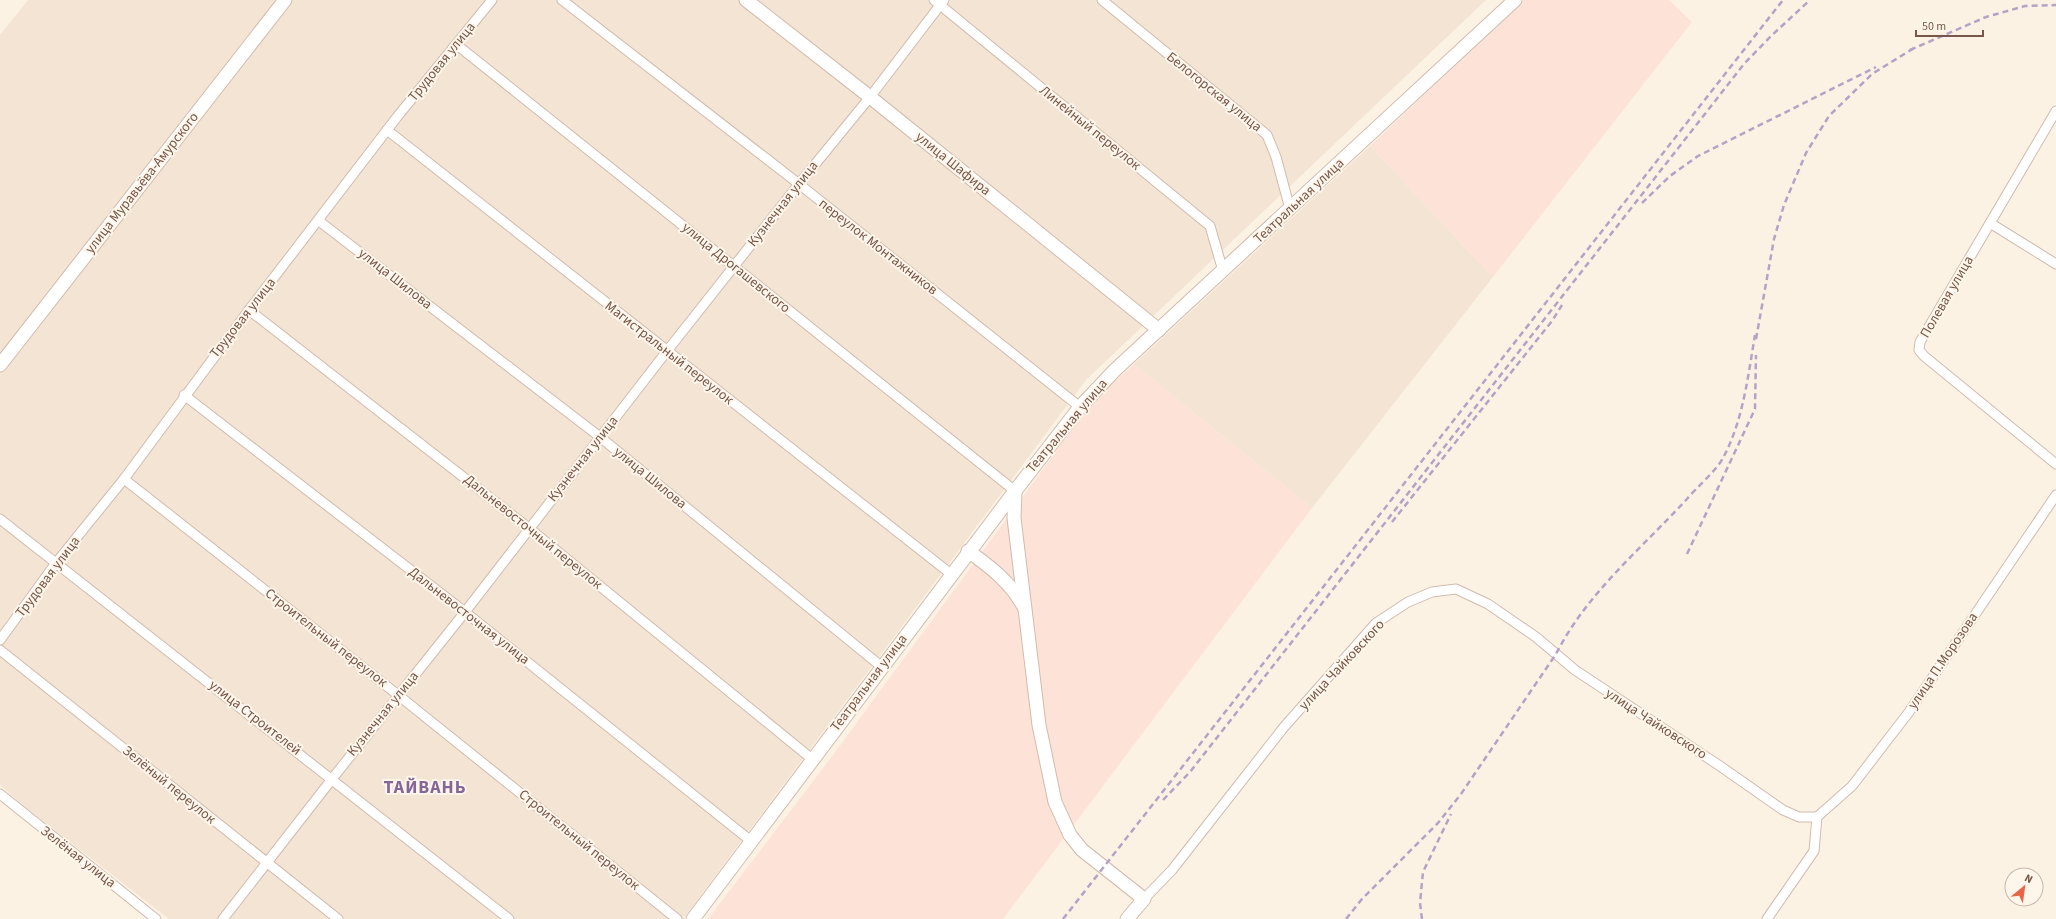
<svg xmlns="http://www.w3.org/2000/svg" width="2056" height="919" viewBox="0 0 2056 919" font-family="'Source Sans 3',sans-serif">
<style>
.residential{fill:#f4e4d3}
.commercial{fill:#fde2d8}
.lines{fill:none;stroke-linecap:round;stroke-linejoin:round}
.street-casing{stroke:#d0bbad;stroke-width:11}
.secondary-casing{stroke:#d3bbab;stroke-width:15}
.street{stroke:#fff;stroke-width:9}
.secondary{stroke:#fff;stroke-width:13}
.rail{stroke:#b4a3c6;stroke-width:2.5;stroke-dasharray:6 4;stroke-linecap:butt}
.labels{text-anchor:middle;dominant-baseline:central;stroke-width:4;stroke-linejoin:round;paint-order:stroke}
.street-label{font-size:14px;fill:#765749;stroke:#fff6eb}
.district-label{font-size:18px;font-weight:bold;letter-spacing:1px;fill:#866599;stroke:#fff6eb}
</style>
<rect width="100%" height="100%" fill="#fcf2e4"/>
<g class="residential">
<polygon points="28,0 1486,0 1086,380 683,919 169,919 25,807 0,785 0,35"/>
<polygon points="1370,146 1493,277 1312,508 1134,364"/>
</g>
<g class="commercial">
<polygon points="1524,0 1669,0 1692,22 1493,277 1370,146"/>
<polygon points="1134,364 1312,508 1003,919 708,919 833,755 1090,405"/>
</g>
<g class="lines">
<defs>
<g id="street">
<polyline points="562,0 799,184 1080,407"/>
<polyline points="934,0 1210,226 1223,271"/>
<polyline points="1102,0 1267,135 1276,157 1290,209"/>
<polyline points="457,45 1015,491"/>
<polyline points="2056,111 1920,342 1919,350 1924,356 2056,464"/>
<polyline points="387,130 951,574"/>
<polyline points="319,221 600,437 882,667"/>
<polyline points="1990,223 2056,264"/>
<polyline points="249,310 530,529 812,759"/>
<polyline points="184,395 465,612 751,841"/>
<polyline points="124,479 398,695 677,919"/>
<polyline points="0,519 509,919"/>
<polyline points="0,640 56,563 124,479 249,310 397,117 492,0"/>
<polyline points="0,650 338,919"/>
<polyline points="0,794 156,919"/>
<polyline points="1817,817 1852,786 1909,712 2056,495"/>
<polyline points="1144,899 1172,870 1284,727 1376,623 1408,602 1432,592 1456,589 1488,604 1536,637 1575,670 1720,766 1783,810 1799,817 1817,817"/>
<polyline points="223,919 332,779 465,612 667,351 799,184 870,97 944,0"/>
<polyline points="1767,919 1814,851 1817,817"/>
</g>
<g id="secondary">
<polyline points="746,0 870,97 1159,330"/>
<polyline points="0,365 285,0"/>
<polyline points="1015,491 1014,518 1039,725 1055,802 1070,835 1082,850 1144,899 1127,919"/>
<path d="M968,551C991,567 1011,583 1024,607"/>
<polyline points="693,919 1015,491 1080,407 1115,370 1515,0"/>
</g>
</defs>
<use href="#street" class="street-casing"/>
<use href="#secondary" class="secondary-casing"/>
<use href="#street" class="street"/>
<use href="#secondary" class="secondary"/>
<g class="rail">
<polyline points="1910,50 1986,17 2025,6 2056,5"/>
<polyline points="1642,203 1670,176 1698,156 1876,67"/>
<polyline points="1756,339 1774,239 1784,205 1806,153 1829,116 1872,74 1914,48"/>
<polyline points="1392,522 1552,321 1562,305"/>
<polyline points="1687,554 1755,409 1756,355"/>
<polyline points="1163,800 1190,772 1744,64 1771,36 1810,0"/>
<polyline points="1063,919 1783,0"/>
<path d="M1346,919L1362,899L1438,823L1461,794L1556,654C1587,593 1641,549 1687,499C1697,487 1716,471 1723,458C1743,421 1748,376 1755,335"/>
<polyline points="1422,919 1420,903 1423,872 1451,814"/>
</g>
</g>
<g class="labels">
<g class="street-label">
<text transform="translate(442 62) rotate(-51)">Трудовая улица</text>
<text transform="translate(1214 92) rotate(39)">Белогорская улица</text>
<text transform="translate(1090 128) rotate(39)">Линейный переулок</text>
<text transform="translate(953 164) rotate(39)">улица Шафира</text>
<text transform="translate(142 183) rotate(-52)">улица Муравьёва-Амурского</text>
<text transform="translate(1299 201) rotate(-43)">Театральная улица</text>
<text transform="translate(783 204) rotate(-52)">Кузнечная улица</text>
<text transform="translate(878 247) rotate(38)">переулок Монтажников</text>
<text transform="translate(736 268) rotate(39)">улица Дрогашевского</text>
<text transform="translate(395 279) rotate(38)">улица Шилова</text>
<text transform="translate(1947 297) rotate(-60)">Полевая улица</text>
<text transform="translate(243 318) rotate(-52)">Трудовая улица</text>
<text transform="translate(669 353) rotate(38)">Магистральный переулок</text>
<text transform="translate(1067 426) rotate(-50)">Театральная улица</text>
<text transform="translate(583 459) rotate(-52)">Кузнечная улица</text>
<text transform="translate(650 478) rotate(39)">улица Шилова</text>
<text transform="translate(533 532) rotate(39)">Дальневосточный переулок</text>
<text transform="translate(48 577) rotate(-53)">Трудовая улица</text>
<text transform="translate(469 616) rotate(38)">Дальневосточная улица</text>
<text transform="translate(326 638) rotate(38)">Строительный переулок</text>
<text transform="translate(1943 661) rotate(-56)">улица П.Морозова</text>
<text transform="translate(1342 665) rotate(-47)">улица Чайковского</text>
<text transform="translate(869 683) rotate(-53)">Театральная улица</text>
<text transform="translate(383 714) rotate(-51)">Кузнечная улица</text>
<text transform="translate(255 718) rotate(38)">улица Строителей</text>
<text transform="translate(1656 724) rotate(33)">улица Чайковского</text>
<text transform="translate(169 785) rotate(39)">Зелёный переулок</text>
<text transform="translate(579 840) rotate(39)">Строительный переулок</text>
<text transform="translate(78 857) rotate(38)">Зелёная улица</text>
</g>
<g class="district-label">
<text x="425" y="787">ТАЙВАНЬ</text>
</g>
</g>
<g transform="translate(2024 887) rotate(29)"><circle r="19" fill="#fff6eb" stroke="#c8b6aa"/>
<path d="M0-3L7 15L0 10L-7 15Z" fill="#e86648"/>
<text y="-6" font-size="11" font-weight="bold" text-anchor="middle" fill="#765749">N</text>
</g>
<path d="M1916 30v6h67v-6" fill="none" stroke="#765749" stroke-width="2"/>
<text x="1922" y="30" font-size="12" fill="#765749" stroke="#fff6eb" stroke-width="3" paint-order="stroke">50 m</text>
</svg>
